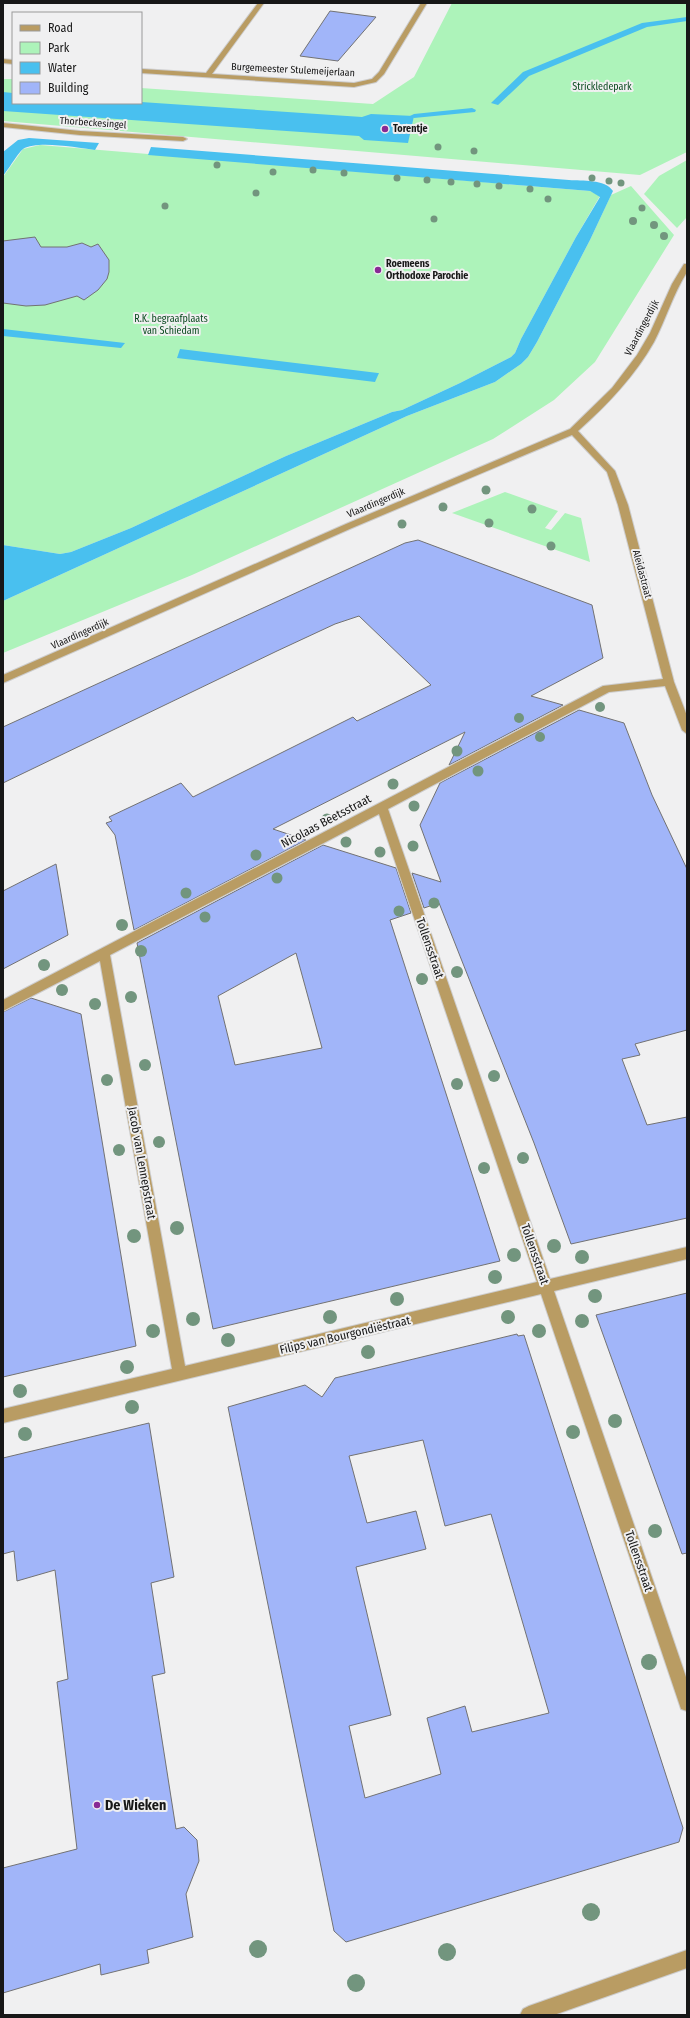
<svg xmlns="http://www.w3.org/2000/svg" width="690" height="2018" viewBox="0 0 690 2018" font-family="'Fira Sans Condensed',sans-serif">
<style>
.green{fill:#adf3ba}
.water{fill:#49c0ef}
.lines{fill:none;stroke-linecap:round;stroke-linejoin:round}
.stream{fill:#49c0ef;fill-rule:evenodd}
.building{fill:#a1b5f9;stroke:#727273;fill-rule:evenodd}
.street-casing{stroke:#cdcdce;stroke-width:2}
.street{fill:#b99c63;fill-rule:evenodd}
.tree{fill:#72957e}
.poi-dot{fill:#882a95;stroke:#f0f0f1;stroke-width:1.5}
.labels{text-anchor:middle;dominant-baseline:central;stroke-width:4;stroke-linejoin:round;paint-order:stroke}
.far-street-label{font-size:10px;fill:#171717;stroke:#f0f0f1}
.far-park-label{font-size:10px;fill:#0b4a20;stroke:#f0f0f1}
.far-poi-label{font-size:10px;font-weight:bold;fill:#171717;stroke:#f0f0f1;text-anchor:start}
.street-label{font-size:12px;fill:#171717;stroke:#f0f0f1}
.near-poi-label{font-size:14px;font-weight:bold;fill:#171717;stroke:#f0f0f1;text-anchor:start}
</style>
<rect width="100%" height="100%" fill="#f0f0f1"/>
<g class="green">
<polygon points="452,3 687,3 687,152 640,175 3,121 3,79 13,79 13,103 141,103 141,88 373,104 414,77"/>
<polygon points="40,145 590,191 600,196 576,237 521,339 515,353 511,357 460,383 402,410 392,412 286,456 131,528 71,552 60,554 3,545 3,177 23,149"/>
<polygon points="687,160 687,217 677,228 644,194 659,176"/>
<polygon points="631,186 674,235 595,362 554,400 493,439 192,575 3,653 3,601 407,416 495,382 521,364 528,357 537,342 590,240 611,195"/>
<polygon points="505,492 558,511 545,528 551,530 565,513 581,518 590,562 452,513"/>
</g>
<g class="water">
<polygon points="3,92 13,93 13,103 141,103 141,102 362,117 371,114 414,116 408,143 364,140 359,136 3,111"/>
<path d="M29,138L99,143L95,150C78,148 38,140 23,149C18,153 8,170 3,176V152L18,140Z"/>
<path d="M151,147L569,180C582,181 605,179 613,191L590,240L537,342L528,357L521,364L495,382L407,416L3,601V545L60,554L71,552L131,528L286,456L392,412L402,410L460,383L511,357L515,353L521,339L576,237L600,197L590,191L148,155Z"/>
<polygon points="3,329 125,343 121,348 3,336"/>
<polygon points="180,349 378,373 379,373 375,382 177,358"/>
</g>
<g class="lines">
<g class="stream">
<polygon points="687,17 687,21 647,27 529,76 498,105 491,103 523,72 642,23"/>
<polygon points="472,108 476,110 475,112 414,118 410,116 414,114"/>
</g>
</g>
<g class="building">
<polygon points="330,11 376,17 338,61 300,56"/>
<polygon points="35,237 41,247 67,247 82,243 91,247 98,244 109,260 109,272 107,279 98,290 84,300 77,296 45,305 26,306 3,303 3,241"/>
<polygon points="418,540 592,605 603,658 531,696 563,705 449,765 465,732 273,829 306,840 134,930 115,835 106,823 112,821 109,817 181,783 193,797 353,717 357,721 431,685 359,616 335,624 277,651 3,783 3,727 405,543"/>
<polygon points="579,710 624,723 652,795 687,869 687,1030 635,1044 640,1055 622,1059 647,1125 687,1117 687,1218 571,1244 534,1143 439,903 424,908 412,873 441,882 420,825 440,783"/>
<path d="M323,845L396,868L411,913L390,920L500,1261L213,1329L137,943ZM296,953L322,1048L235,1065L218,996Z"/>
<polygon points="56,864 68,935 3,969 3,891"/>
<polygon points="31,998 81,1014 136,1346 3,1377 3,1012"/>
<polygon points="687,1293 687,1553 682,1554 596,1315"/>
<path d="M517,1334L518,1336L524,1335L683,1828L679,1842L346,1942L334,1931L228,1407L305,1385L322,1397L335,1378ZM423,1440L445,1526L491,1514L549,1713L472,1732L465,1706L427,1718L441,1774L365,1798L349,1726L391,1715L356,1567L426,1549L416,1511L367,1523L349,1456Z"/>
<polygon points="149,1423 174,1577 151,1583 165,1673 152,1676 176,1829 184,1827 197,1840 199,1861 186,1894 193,1937 147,1950 149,1963 101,1975 100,1964 3,1993 3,1868 77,1849 57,1682 68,1679 55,1570 17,1581 14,1551 3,1554 3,1458"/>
</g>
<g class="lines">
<defs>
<g id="street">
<polygon points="258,3 264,3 212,74 354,83 372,79 379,72 421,3 427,3 384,74 376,82 354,87 141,73 141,69 206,73"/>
<polygon points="3,59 13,60 13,64 3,63"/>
<polygon points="3,123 80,131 183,137 187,139 183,141 80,135 3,127"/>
<path d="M684,264H687V272C673,294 666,319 654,342C635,376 607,405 578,431L615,471L628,505L674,682L687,716V734L682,730L665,686L609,692L388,809L550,1279L687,1247V1259L554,1291L687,1680V1711L681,1709L679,1703L541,1294L3,1423V1409L172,1369L100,961L3,1011V1000L603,686L663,679L618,505L607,472L572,435L352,528L3,683V675L346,524L570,429L612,388L637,355L650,333L672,284ZM379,814L537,1282L185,1366L110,955Z"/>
<polygon points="687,1950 687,1968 554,2015 520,2015 523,2009 529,2006"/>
</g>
</defs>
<use href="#street" class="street-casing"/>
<use href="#street" class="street"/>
</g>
<g class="tree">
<circle cx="438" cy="147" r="3.5"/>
<circle cx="474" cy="151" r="3.5"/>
<circle cx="217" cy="165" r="3.5"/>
<circle cx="313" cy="170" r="3.5"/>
<circle cx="273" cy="172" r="3.5"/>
<circle cx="344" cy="173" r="3.5"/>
<circle cx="397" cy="178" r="3.5"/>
<circle cx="592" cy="178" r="3.5"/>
<circle cx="427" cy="180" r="3.5"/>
<circle cx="609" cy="181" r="3.5"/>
<circle cx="451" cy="182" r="3.5"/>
<circle cx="621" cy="183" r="3.5"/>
<circle cx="477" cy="184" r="3.5"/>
<circle cx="499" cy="186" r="3.5"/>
<circle cx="530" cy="189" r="3.5"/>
<circle cx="256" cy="193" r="3.5"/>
<circle cx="548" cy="199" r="3.5"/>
<circle cx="165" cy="206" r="3.5"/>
<circle cx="642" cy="208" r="3.5"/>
<circle cx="434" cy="219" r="3.5"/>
<circle cx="633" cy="221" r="4"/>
<circle cx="654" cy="225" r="4"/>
<circle cx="664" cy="236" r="4"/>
<circle cx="486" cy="490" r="4.5"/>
<circle cx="443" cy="507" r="4.5"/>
<circle cx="532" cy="509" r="4.5"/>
<circle cx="489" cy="523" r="4.5"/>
<circle cx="402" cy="524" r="4.5"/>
<circle cx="551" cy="546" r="4.5"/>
<circle cx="600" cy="707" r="5"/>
<circle cx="519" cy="718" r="5"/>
<circle cx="540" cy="737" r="5"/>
<circle cx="457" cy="751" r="5.5"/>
<circle cx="478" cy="771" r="5.5"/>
<circle cx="393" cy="784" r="5.5"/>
<circle cx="414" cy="806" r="5.5"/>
<circle cx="327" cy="819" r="5.5"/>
<circle cx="346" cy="842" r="5.5"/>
<circle cx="413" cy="846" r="5.5"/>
<circle cx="380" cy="852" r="5.5"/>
<circle cx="256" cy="855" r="5.5"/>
<circle cx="277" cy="878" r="5.5"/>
<circle cx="186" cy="893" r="5.5"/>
<circle cx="434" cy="903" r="5.5"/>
<circle cx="399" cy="911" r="5.5"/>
<circle cx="205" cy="917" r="5.5"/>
<circle cx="122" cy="925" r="6"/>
<circle cx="141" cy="951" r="6"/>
<circle cx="44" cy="965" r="6"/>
<circle cx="457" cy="972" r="6"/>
<circle cx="422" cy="979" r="6"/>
<circle cx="62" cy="990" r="6"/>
<circle cx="131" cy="997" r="6"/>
<circle cx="95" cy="1004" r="6"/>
<circle cx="145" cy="1065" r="6"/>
<circle cx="494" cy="1076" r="6"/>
<circle cx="107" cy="1080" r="6"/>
<circle cx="457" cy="1084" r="6"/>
<circle cx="159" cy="1142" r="6"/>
<circle cx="119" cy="1150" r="6"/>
<circle cx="523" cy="1158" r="6"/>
<circle cx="484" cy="1168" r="6"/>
<circle cx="177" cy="1228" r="7"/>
<circle cx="134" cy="1236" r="7"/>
<circle cx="554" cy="1246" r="7"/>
<circle cx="514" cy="1255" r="7"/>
<circle cx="582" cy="1257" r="7"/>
<circle cx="495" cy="1277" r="7"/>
<circle cx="595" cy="1296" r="7"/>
<circle cx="397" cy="1299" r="7"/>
<circle cx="330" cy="1317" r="7"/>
<circle cx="508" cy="1317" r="7"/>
<circle cx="193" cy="1319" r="7"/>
<circle cx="582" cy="1321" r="7"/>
<circle cx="153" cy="1331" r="7"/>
<circle cx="539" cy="1331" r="7"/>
<circle cx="228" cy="1340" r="7"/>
<circle cx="368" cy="1352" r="7"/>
<circle cx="127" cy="1367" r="7"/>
<circle cx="20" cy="1391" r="7"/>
<circle cx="132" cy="1407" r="7"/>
<circle cx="615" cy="1421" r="7"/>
<circle cx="573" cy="1432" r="7"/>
<circle cx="25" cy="1434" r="7"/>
<circle cx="655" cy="1531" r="7"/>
<circle cx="649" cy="1662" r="8"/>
<circle cx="591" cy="1912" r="9"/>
<circle cx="258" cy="1949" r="9"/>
<circle cx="447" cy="1952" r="9"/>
<circle cx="356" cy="1983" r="9"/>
</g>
<g class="poi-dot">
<circle cx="385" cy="129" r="4"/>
<circle cx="378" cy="270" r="4"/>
<circle cx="97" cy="1805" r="4"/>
</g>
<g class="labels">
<g class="far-street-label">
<text transform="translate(293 70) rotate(3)">Burgemeester Stulemeijerlaan</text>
<text transform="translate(93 123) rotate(4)">Thorbeckesingel</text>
<text transform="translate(642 328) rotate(-62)">Vlaardingerdijk</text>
<text transform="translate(376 503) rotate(-23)">Vlaardingerdijk</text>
<text transform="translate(642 574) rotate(75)">Aleidastraat</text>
<text transform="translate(80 634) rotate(-24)">Vlaardingerdijk</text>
</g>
<g class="far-park-label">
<text x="602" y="87">Strickledepark</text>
<text x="171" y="319">R.K. begraafplaats<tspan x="171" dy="12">van Schiedam</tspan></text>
</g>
<g class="far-poi-label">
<text x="393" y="129">Torentje</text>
<text x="386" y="264">Roemeens<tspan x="386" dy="12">Orthodoxe Parochie</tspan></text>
</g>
<g class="street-label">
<text transform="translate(326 821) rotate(-28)">Nicolaas Beetsstraat</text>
<text transform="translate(430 948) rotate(71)">Tollensstraat</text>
<text transform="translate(142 1163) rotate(80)">Jacob van Lennepstraat</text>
<text transform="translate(535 1254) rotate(71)">Tollensstraat</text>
<text transform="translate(345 1335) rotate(-13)">Filips van Bourgondiëstraat</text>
<text transform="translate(639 1561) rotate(71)">Tollensstraat</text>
</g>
<g class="near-poi-label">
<text x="105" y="1805">De Wieken</text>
</g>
</g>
<rect width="690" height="2018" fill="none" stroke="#171717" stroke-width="8"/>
<rect x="12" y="12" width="130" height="92" fill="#f0f0f1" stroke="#99999a"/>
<rect x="20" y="25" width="20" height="6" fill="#b99c63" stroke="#99999a"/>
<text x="48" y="32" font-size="12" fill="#171717">Road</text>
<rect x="20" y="42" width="20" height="12" fill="#adf3ba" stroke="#99999a"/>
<text x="48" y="52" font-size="12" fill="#171717">Park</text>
<rect x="20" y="62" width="20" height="12" fill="#49c0ef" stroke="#99999a"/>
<text x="48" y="72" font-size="12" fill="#171717">Water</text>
<rect x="20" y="82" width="20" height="12" fill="#a1b5f9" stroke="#99999a"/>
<text x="48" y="92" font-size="12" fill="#171717">Building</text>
</svg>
